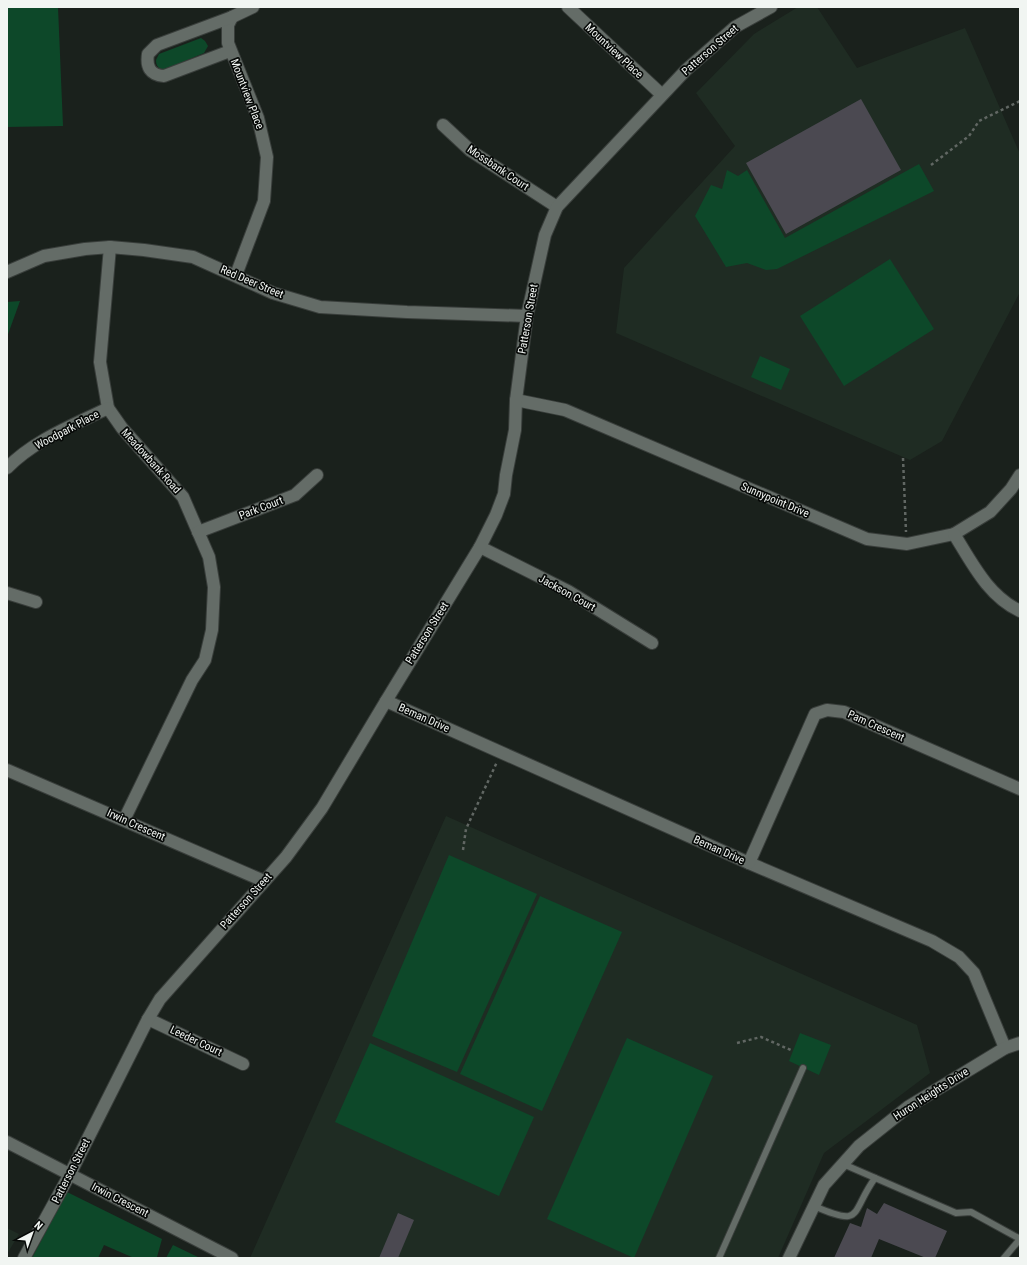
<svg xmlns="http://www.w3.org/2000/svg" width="1027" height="1265" viewBox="0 0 1027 1265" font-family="'Roboto Condensed',sans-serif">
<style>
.built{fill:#1f2c23}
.green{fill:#0d4829}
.building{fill:#4b4951}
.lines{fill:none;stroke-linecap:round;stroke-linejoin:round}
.service-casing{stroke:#393e3b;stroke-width:8}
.minor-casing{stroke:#393e3b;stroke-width:14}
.tertiary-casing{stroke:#393e3b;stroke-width:14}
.path{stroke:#616763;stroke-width:2.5;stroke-dasharray:3 3;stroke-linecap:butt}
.service{stroke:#646c67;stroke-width:6}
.minor{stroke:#646c67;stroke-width:12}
.tertiary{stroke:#646c67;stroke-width:12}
.labels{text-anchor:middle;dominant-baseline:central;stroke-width:3.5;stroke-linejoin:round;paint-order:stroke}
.street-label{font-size:11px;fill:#f1f5f2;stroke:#070a08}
</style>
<rect width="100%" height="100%" fill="#1a211c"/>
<g class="built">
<polygon points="798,7 817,7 857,68 965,28 1020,154 1020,292 942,441 910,460 616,333 624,268 735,146 696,93 754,34"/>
<polygon points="446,816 917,1025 930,1073 824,1153 778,1258 250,1258"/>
<polygon points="7,1228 19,1234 7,1254"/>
</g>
<g class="green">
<polygon points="7,7 58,7 63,126 7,127"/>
<path d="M201,38L205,41L208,46L204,53L166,69C159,70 156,66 156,60L159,54Z"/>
<polygon points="919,164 934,191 777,269 766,270 747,263 726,267 695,216 711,185 722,189 727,170 738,176 747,170 785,238"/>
<polygon points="890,259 934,329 844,386 800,316"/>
<polygon points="20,301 7,337 7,302"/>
<polygon points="760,356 790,369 781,390 751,377"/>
<polygon points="449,855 537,894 457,1072 372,1036"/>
<polygon points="540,896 622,932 542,1111 460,1074"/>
<polygon points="800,1033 831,1045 819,1075 789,1061"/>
<polygon points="627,1038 713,1076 634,1258 547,1219"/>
<polygon points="370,1043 534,1117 499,1196 335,1122"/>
<polygon points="67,1192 162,1239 157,1257 134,1258 104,1245 98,1258 32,1258"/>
<polygon points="173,1245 200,1258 166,1258"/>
</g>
<g class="building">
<polygon points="861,99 901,170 786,234 746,163"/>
<polygon points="884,1203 947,1231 935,1258 926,1258 879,1239 871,1258 834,1258 850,1223 861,1227 867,1208 877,1214"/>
<polygon points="398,1213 414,1220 398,1258 379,1258"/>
</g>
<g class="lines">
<defs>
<g id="service">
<polyline points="843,1164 956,1213 971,1212 1020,1239 1004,1258"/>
<path d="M814,1206C864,1228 850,1213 875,1178"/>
<polyline points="719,1258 803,1068"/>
</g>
<g id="minor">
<polyline points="568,7 661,94"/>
<polyline points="232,17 228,25 228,43 258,118 267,157 264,201 236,275"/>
<path d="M230,51L164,76C150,75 146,67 148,54L157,45L232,17L253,7"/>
<polyline points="443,125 471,151 557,207"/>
<polyline points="110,247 100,362 108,408 122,428 183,497 209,557 214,587 212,630 205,660 192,680 124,820"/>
<polyline points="7,272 44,256 85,249 110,247 144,250 193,257 273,293 320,307 407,312 527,316"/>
<polyline points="516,400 565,410 867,539 907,544 954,534 990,512 1011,489 1020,475"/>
<path d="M7,468C34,440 74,425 108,408"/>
<polyline points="198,532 295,495 317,475"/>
<path d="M954,534C972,563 988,596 1020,611"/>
<polyline points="480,547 568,591 652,643"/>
<polyline points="7,593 36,602"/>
<polyline points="386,701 749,863 932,941 959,957 974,973 1005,1048"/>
<polyline points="7,770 264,881"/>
<polyline points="749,863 815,714 827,710 844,712 1020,789"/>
<polyline points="148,1019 243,1064"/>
<polyline points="7,1142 232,1258"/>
</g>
<g id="tertiary">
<polyline points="24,1258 70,1174 148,1019 160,999 286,857 322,808 386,701 480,547 496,515 504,494 506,475 515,430 516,400 527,316 545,235 557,207 686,70 735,27 771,7"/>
<polyline points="789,1258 824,1185 859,1146 908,1107 1005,1048 1020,1043"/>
</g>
</defs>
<use href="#service" class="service-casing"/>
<use href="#minor" class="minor-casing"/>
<use href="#tertiary" class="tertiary-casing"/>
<g class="path">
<polyline points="931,165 969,136 979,121 1020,101"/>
<polyline points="903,458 906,532"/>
<polyline points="463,850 466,829 497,762"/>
<polyline points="737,1043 761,1037 793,1051"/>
</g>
<use href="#service" class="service"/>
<use href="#minor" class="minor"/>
<use href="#tertiary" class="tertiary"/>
</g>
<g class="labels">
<g class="street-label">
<text transform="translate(710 50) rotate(-41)">Patterson Street</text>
<text transform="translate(614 51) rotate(43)">Mountview Place</text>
<text transform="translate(247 94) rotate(69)">Mountview Place</text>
<text transform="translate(498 168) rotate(34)">Mossbank Court</text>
<text transform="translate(252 282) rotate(23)">Red Deer Street</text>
<text transform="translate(528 319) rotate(-80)">Patterson Street</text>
<text transform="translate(67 430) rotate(-28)">Woodpark Place</text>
<text transform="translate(151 461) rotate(48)">Meadowbank Road</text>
<text transform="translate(775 500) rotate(23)">Sunnypoint Drive</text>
<text transform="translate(261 508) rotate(-21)">Park Court</text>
<text transform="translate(567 593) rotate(29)">Jackson Court</text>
<text transform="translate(427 633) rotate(-58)">Patterson Street</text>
<text transform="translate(424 718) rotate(24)">Beman Drive</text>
<text transform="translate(876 726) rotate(24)">Pam Crescent</text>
<text transform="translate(136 825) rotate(24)">Irwin Crescent</text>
<text transform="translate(719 850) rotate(24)">Beman Drive</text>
<text transform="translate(246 901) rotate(-48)">Patterson Street</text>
<text transform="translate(196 1041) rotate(25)">Leeder Court</text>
<text transform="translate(931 1094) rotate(-33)">Huron Heights Drive</text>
<text transform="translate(71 1171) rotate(-63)">Patterson Street</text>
<text transform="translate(120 1200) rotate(27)">Irwin Crescent</text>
</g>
</g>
<rect width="1027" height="1265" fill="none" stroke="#f1f5f2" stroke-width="16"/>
<g transform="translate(32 1233) rotate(41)" stroke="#070a08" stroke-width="3" paint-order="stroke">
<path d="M0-3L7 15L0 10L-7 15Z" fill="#f1f5f2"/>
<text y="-6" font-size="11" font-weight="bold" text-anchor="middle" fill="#f1f5f2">N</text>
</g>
</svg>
